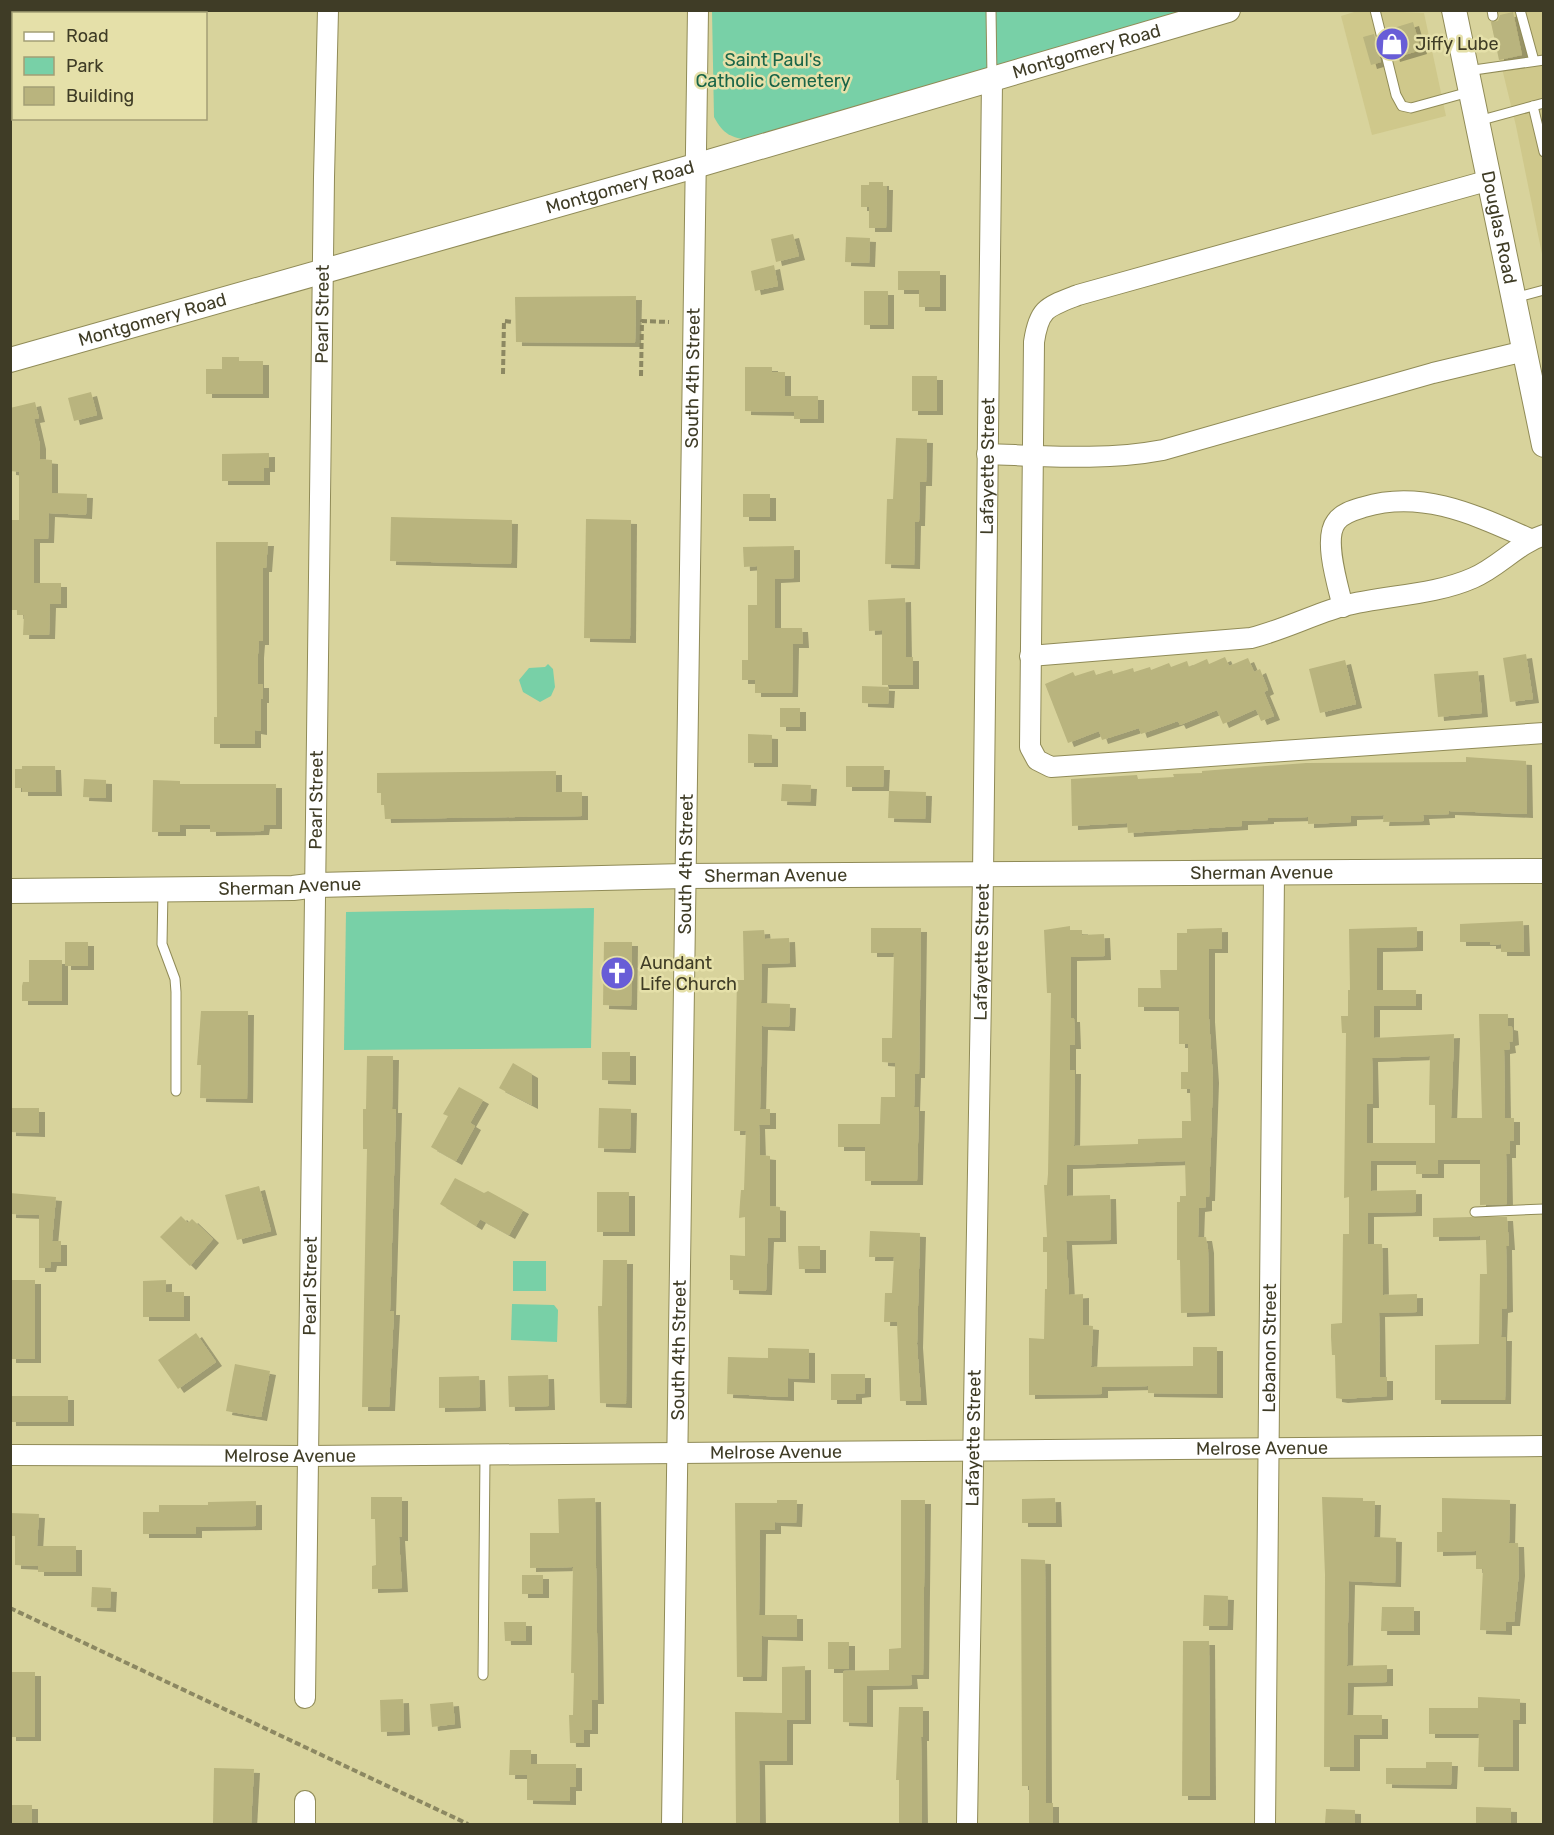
<svg xmlns="http://www.w3.org/2000/svg" width="1554" height="1835" viewBox="0 0 1554 1835" font-family="Rubik,sans-serif">
<style>
.built{fill:#cfc88b}
.green{fill:#78d0a7}
.building{fill:#b9b47e;fill-rule:evenodd;filter:url(#shadow)}
.lines{fill:none;stroke-linecap:round;stroke-linejoin:round}
.service-casing{stroke:#908b57;stroke-width:11}
.minor-casing{stroke:#908b57;stroke-width:22}
.tertiary-casing{stroke:#908b57;stroke-width:26}
.path{stroke:#8c8862;stroke-width:4;stroke-dasharray:6 3;stroke-linecap:butt}
.service{stroke:#fff;stroke-width:9}
.minor{stroke:#fff;stroke-width:20}
.tertiary{stroke:#fff;stroke-width:24}
.labels{text-anchor:middle;dominant-baseline:central;stroke-width:5;stroke-linejoin:round;paint-order:stroke}
.poi-label{font-size:18px;fill:#3f3c26;stroke:#e5e0a9;text-anchor:start}
.street-label{font-size:18px;fill:#3f3c26;stroke:#e5e0a9}
.park-label{font-size:18px;fill:#196548;stroke:#e5e0a9}
</style>
<defs>
<filter id="shadow"><feDropShadow dx="6" dy="4" stdDeviation="0" flood-color="#0004"/></filter>
</defs>
<rect width="100%" height="100%" fill="#d8d39c"/>
<g class="built">
<polygon points="1361,10 1424,13 1446,116 1372,135 1341,16"/>
<polygon points="1488,11 1543,11 1543,259 1516,126"/>
</g>
<g class="green">
<path d="M712,11H1195L750,140C731,138 723,134 714,117Z"/>
<polygon points="548,664 553,669 555,687 551,696 540,702 523,692 519,680 529,668 545,667"/>
<polygon points="594,908 591,1048 344,1050 346,912"/>
<rect x="513" y="1261" width="33" height="30"/>
<polygon points="512,1304 554,1305 558,1310 557,1342 511,1340"/>
</g>
<g class="building">
<polygon points="1513,12 1522,55 1499,60 1491,22 1498,21 1500,15"/>
<polygon points="1413,22 1421,50 1394,58 1387,30"/>
<polygon points="1374,34 1381,62 1371,65 1363,37"/>
<polygon points="869,182 883,182 883,186 887,186 886,228 869,228 869,207 861,207 861,185 869,185"/>
<polygon points="793,234 799,256 776,262 771,239"/>
<polygon points="846,237 870,238 869,263 845,262"/>
<polygon points="774,265 778,286 755,291 751,271"/>
<polygon points="898,271 940,271 940,307 919,307 919,290 898,290"/>
<rect x="864" y="291" width="24" height="34"/>
<polygon points="636,296 635,343 516,342 515,297"/>
<polygon points="222,357 239,357 239,361 263,361 263,394 206,394 206,369 222,369"/>
<polygon points="745,367 772,367 772,372 785,372 785,396 818,396 818,419 794,419 794,412 745,411"/>
<rect x="912" y="376" width="25" height="35"/>
<polygon points="91,392 97,415 74,421 68,398"/>
<polygon points="35,402 39,418 34,419 40,445 40,459 52,460 52,493 87,494 86,515 49,513 48,539 34,539 34,583 61,583 61,604 50,604 49,635 23,635 24,615 17,615 17,610 11,610 10,520 19,520 19,472 10,471 10,408"/>
<polygon points="896,438 927,439 926,482 920,482 919,522 915,522 914,565 885,564 887,499 893,499"/>
<polygon points="269,453 269,468 264,468 264,481 222,481 222,454"/>
<rect x="743" y="494" width="27" height="23"/>
<polygon points="391,517 512,520 511,564 390,561"/>
<polygon points="586,519 631,520 630,639 584,638"/>
<polygon points="216,542 268,542 266,568 263,568 263,641 259,641 258,654 258,684 263,684 263,699 261,699 261,731 255,730 255,744 214,744 214,717 217,717"/>
<polygon points="794,546 794,578 775,579 775,628 802,628 803,644 793,644 792,693 755,693 755,680 742,680 742,660 748,660 748,605 757,605 757,566 744,567 743,547"/>
<polygon points="905,598 906,657 913,657 913,685 882,685 882,630 869,631 868,600"/>
<polygon points="1526,654 1533,699 1510,702 1503,658"/>
<polygon points="1225,657 1229,666 1248,658 1254,672 1260,669 1268,690 1264,692 1274,716 1261,721 1256,709 1223,724 1217,710 1180,725 1178,721 1141,734 1139,728 1102,740 1099,731 1068,743 1045,684 1073,672 1075,676 1094,670 1096,675 1112,670 1113,674 1133,668 1134,672 1150,667 1151,670 1169,663 1171,667 1187,661 1189,667 1207,659 1209,664"/>
<polygon points="1345,660 1356,704 1320,713 1309,669"/>
<polygon points="1478,671 1482,713 1438,717 1434,674"/>
<polygon points="862,686 889,687 888,704 862,703"/>
<rect x="780" y="708" width="20" height="19"/>
<polygon points="748,734 772,735 772,763 748,763"/>
<polygon points="1466,757 1526,761 1527,814 1449,811 1449,814 1423,815 1424,821 1383,822 1384,815 1351,816 1351,822 1308,824 1308,817 1268,818 1268,820 1242,821 1242,826 1128,833 1127,823 1072,826 1071,779 1137,775 1138,779 1174,777 1173,774 1202,773 1202,771 1306,763 1466,762"/>
<polygon points="22,766 55,766 56,792 22,792 22,788 15,788 15,769 22,769"/>
<polygon points="846,766 884,766 883,787 846,787"/>
<polygon points="556,771 556,792 582,792 582,816 385,819 384,805 381,805 381,793 377,793 377,773"/>
<polygon points="84,779 106,780 106,798 83,797"/>
<polygon points="153,780 180,781 180,784 276,784 276,825 264,825 263,831 210,832 210,825 180,825 180,832 152,832"/>
<polygon points="782,784 811,785 810,802 781,801"/>
<polygon points="889,791 926,792 925,819 888,818"/>
<polygon points="1523,921 1524,952 1501,952 1501,944 1490,945 1490,942 1460,942 1460,924"/>
<polygon points="1070,926 1070,930 1082,930 1082,935 1104,934 1105,956 1071,957 1071,1018 1074,1018 1075,1045 1070,1045 1070,1070 1075,1070 1074,1146 1138,1144 1138,1139 1182,1138 1182,1121 1191,1121 1190,1089 1181,1089 1181,1072 1188,1072 1188,1044 1179,1044 1179,1007 1138,1007 1138,988 1161,988 1160,970 1177,970 1177,933 1187,933 1187,929 1222,928 1222,949 1209,949 1209,1018 1213,1079 1209,1197 1206,1197 1206,1207 1199,1208 1198,1237 1206,1237 1208,1249 1209,1312 1181,1313 1180,1260 1177,1260 1177,1202 1180,1202 1180,1196 1186,1196 1185,1161 1067,1165 1067,1196 1110,1195 1111,1240 1066,1241 1069,1295 1083,1294 1083,1325 1093,1326 1091,1367 1193,1366 1193,1347 1217,1347 1217,1394 1148,1393 1148,1386 1102,1387 1102,1394 1029,1395 1029,1338 1044,1339 1045,1289 1047,1289 1047,1252 1043,1252 1043,1237 1047,1237 1044,1185 1047,1185 1048,1174 1051,993 1047,993 1044,930"/>
<path d="M1417,927V947L1377,948V990H1416V1006H1374V1038L1454,1034L1451,1118H1482L1479,1014H1508V1026L1512,1027L1513,1041L1509,1042L1510,1049L1504,1050L1505,1118H1514V1141H1510V1154H1506L1507,1204L1480,1205V1160H1438V1174H1416V1161H1371V1191L1416,1190V1212L1368,1213V1244H1382L1383,1295L1417,1294V1312L1379,1313L1380,1377H1387V1396L1342,1399L1336,1398L1335,1355H1332L1331,1337V1324L1342,1323L1343,1234H1349V1197L1344,1198L1346,1033H1342L1341,1016H1348V990H1350L1349,929ZM1430,1056L1429,1105H1435V1143H1367V1104H1373L1372,1058Z"/>
<polygon points="871,928 921,928 919,1074 915,1074 914,1107 919,1107 917,1181 865,1181 865,1147 838,1147 838,1124 880,1124 881,1097 895,1097 895,1063 882,1062 882,1038 892,1038 894,953 871,953"/>
<polygon points="764,930 765,939 789,938 790,963 762,964 761,1003 790,1004 789,1027 762,1026 760,1109 770,1109 770,1125 759,1125 760,1155 770,1156 770,1206 780,1207 780,1238 768,1238 766,1291 733,1290 733,1280 730,1280 730,1255 745,1256 745,1217 739,1218 740,1202 741,1190 744,1190 746,1131 734,1131 737,980 744,980 743,931"/>
<rect x="65" y="942" width="23" height="24"/>
<polygon points="604,942 632,942 631,1006 603,1005"/>
<polygon points="29,960 62,960 62,1001 22,1001 22,986 23,982 29,982"/>
<polygon points="201,1011 248,1011 247,1099 200,1098 201,1065 197,1065"/>
<polygon points="602,1052 630,1052 630,1081 602,1080"/>
<polygon points="367,1056 393,1056 392,1109 396,1109 390,1311 394,1311 389,1407 362,1407 367,1149 363,1149 363,1109 366,1109"/>
<polygon points="513,1063 532,1074 532,1105 499,1088"/>
<polygon points="459,1087 483,1100 470,1123 475,1126 456,1161 431,1147 448,1116 443,1114"/>
<polygon points="10,1108 39,1108 39,1133 10,1132"/>
<polygon points="599,1108 631,1109 630,1149 598,1148"/>
<polygon points="455,1178 484,1193 488,1191 523,1210 509,1235 480,1219 476,1226 440,1204"/>
<polygon points="259,1186 271,1231 237,1240 225,1195"/>
<rect x="597" y="1192" width="32" height="40"/>
<polygon points="10,1193 56,1197 52,1241 61,1241 61,1262 51,1262 50,1268 39,1268 39,1215 10,1214"/>
<polygon points="181,1216 188,1223 192,1219 213,1239 190,1266 160,1237"/>
<polygon points="1471,1217 1507,1217 1509,1246 1506,1246 1507,1308 1502,1309 1501,1337 1506,1337 1505,1400 1435,1400 1435,1345 1479,1344 1480,1274 1487,1274 1486,1240 1480,1240 1480,1236 1433,1237 1433,1218"/>
<polygon points="870,1231 920,1233 917,1344 921,1401 900,1401 897,1322 884,1322 885,1293 892,1293 894,1257 869,1257"/>
<polygon points="798,1246 820,1246 820,1269 799,1269"/>
<polygon points="603,1260 627,1260 626,1404 600,1403 598,1306 602,1306"/>
<rect x="10" y="1280" width="25" height="79"/>
<polygon points="166,1280 166,1292 184,1292 184,1317 143,1317 143,1281"/>
<polygon points="196,1333 216,1362 178,1389 158,1360"/>
<polygon points="768,1348 809,1349 809,1379 788,1378 788,1397 727,1394 728,1357 768,1358"/>
<polygon points="235,1364 270,1371 261,1417 226,1411"/>
<polygon points="831,1374 865,1374 865,1393 856,1394 856,1400 831,1400"/>
<polygon points="548,1375 549,1406 509,1407 508,1376"/>
<polygon points="479,1376 480,1407 439,1408 439,1377"/>
<rect x="10" y="1396" width="58" height="26"/>
<polygon points="371,1497 402,1497 402,1537 399,1537 402,1588 372,1589 372,1566 376,1565 375,1519 371,1519"/>
<polygon points="1322,1497 1363,1498 1363,1501 1375,1501 1374,1537 1396,1538 1395,1583 1349,1581 1347,1666 1387,1665 1387,1682 1348,1683 1347,1715 1382,1715 1382,1735 1354,1735 1354,1767 1324,1767 1325,1575"/>
<polygon points="595,1498 598,1700 592,1700 592,1730 584,1730 584,1743 570,1743 569,1715 573,1715 574,1673 571,1673 573,1567 530,1568 530,1533 559,1533 558,1499"/>
<polygon points="1055,1498 1056,1523 1022,1523 1022,1499"/>
<polygon points="1442,1498 1510,1500 1509,1543 1518,1543 1519,1572 1514,1622 1506,1622 1506,1631 1480,1630 1483,1569 1476,1569 1476,1551 1437,1552 1437,1532 1442,1532"/>
<polygon points="777,1500 797,1500 796,1523 775,1522 775,1530 760,1530 759,1615 797,1615 797,1637 762,1636 761,1677 737,1677 735,1503 777,1503"/>
<polygon points="901,1500 925,1500 923,1675 911,1675 912,1685 867,1686 867,1723 843,1722 843,1671 889,1670 889,1649 901,1648"/>
<polygon points="256,1501 256,1526 196,1527 196,1534 143,1534 143,1512 159,1512 159,1505 208,1505 208,1502"/>
<polygon points="10,1513 39,1514 37,1546 76,1546 76,1572 38,1572 38,1566 15,1565 15,1536 10,1536"/>
<polygon points="1021,1559 1045,1560 1046,1803 1053,1803 1053,1824 1029,1824 1029,1786 1022,1786"/>
<rect x="522" y="1575" width="21" height="19"/>
<polygon points="92,1587 111,1588 110,1608 91,1607"/>
<polygon points="1204,1595 1228,1596 1227,1626 1203,1626"/>
<polygon points="1382,1607 1414,1607 1414,1631 1381,1631"/>
<polygon points="504,1622 526,1622 526,1641 505,1641"/>
<polygon points="1183,1641 1209,1641 1210,1796 1182,1796"/>
<rect x="828" y="1642" width="21" height="27"/>
<polygon points="805,1666 805,1720 787,1720 787,1761 759,1761 760,1824 736,1824 735,1712 782,1713 782,1667"/>
<rect x="10" y="1672" width="25" height="65"/>
<polygon points="1478,1697 1520,1699 1520,1720 1513,1720 1513,1767 1478,1767 1479,1734 1429,1734 1429,1708 1478,1708"/>
<polygon points="403,1699 404,1731 381,1732 380,1700"/>
<polygon points="453,1702 455,1724 432,1727 430,1704"/>
<polygon points="899,1707 923,1707 923,1737 921,1737 922,1824 899,1824 899,1780 896,1780"/>
<polygon points="510,1750 531,1750 531,1764 576,1764 576,1787 570,1787 570,1801 527,1800 527,1775 509,1775"/>
<polygon points="1426,1762 1452,1762 1451,1785 1386,1784 1386,1768 1426,1768"/>
<polygon points="214,1768 254,1769 251,1824 213,1824"/>
<rect x="10" y="1805" width="22" height="19"/>
<polygon points="1476,1807 1511,1808 1511,1824 1476,1824"/>
<polygon points="1326,1809 1355,1810 1355,1824 1325,1824"/>
</g>
<g class="lines">
<defs>
<g id="service">
<polyline points="991,10 992,78"/>
<polyline points="1375,10 1396,95 1402,106 1411,108 1469,92"/>
<polyline points="1492,10 1493,16"/>
<polyline points="1520,10 1534,61"/>
<polyline points="1467,71 1544,60"/>
<polyline points="1533,106 1544,152"/>
<polyline points="1478,121 1544,103"/>
<polyline points="1514,298 1544,290"/>
<polyline points="163,890 162,944 175,979 176,992 176,1091"/>
<polyline points="1475,1212 1544,1209"/>
<polyline points="483,1675 485,1455"/>
</g>
<g id="minor">
<path d="M1490,180L1078,295C1047,307 1039,308 1034,342L1030,747L1037,760L1051,767L1544,733"/>
<path d="M987,454C1046,456 1105,461 1163,450L1433,373L1525,351"/>
<path d="M1343,607C1338,586 1323,539 1336,522C1342,513 1354,510 1364,507C1423,489 1477,516 1530,539"/>
<path d="M1030,656L1251,638C1283,630 1312,615 1343,606C1385,595 1432,596 1473,578C1499,567 1517,544 1544,535"/>
<path id="s1" d="M10,1455L308,1456L1544,1446"/>
<path id="s2" d="M305,1698L324,177L328,10"/>
<polyline points="305,1824 305,1801"/>
<path id="s3" d="M672,1824L698,10"/>
<path id="s4" d="M967,1824L983,875L992,81"/>
<path id="s5" d="M1265,1824L1274,874"/>
</g>
<g id="tertiary">
<path id="s6" d="M1454,10L1544,445"/>
<path id="s7" d="M10,360L695,166L1228,10"/>
<path id="s8" d="M10,891L293,888L317,885L685,876L1544,871"/>
</g>
</defs>
<use href="#service" class="service-casing"/>
<use href="#minor" class="minor-casing"/>
<use href="#tertiary" class="tertiary-casing"/>
<g class="path">
<polyline points="503,374 504,321 513,322"/>
<polyline points="641,376 642,321 669,322"/>
<polyline points="10,1608 468,1824"/>
</g>
<use href="#service" class="service"/>
<use href="#minor" class="minor"/>
<use href="#tertiary" class="tertiary"/>
</g>
<defs>
<symbol id="shop-disc" viewBox="-11 -11 22 22"><circle r="9.5" fill="#685dd7" stroke="#e5e0a9"/><path d="M-5-2.5h2.3a2.7 3.5 0 0 1 5.4 0H5L5.5 6h-11ZM-1.5-2.5h3a1.5 2.3 0 0 0-3 0Z" fill="#fff"/></symbol>
<symbol id="church-disc" viewBox="-11 -11 22 22"><circle r="9.5" fill="#685dd7" stroke="#e5e0a9"/><path d="M-1.2-6h2.4v3.5h3.3v2.4h-3.3V6h-2.4V-.1h-3.3v-2.4h3.3Z" fill="#fff"/></symbol>
</defs>
<g fill-rule="evenodd">
<use href="#shop-disc" x="1373" y="25" width="38" height="38"/>
<use href="#church-disc" x="598" y="954" width="38" height="38"/>
</g>
<g class="labels">
<g class="poi-label">
<text x="1415" y="44">Jiffy Lube</text>
<text x="640" y="963">Aundant<tspan x="640" dy="21">Life Church</tspan></text>
</g>
<g class="street-label">
<text stroke="none"><textPath href="#s7" startOffset="1120">Montgomery Road</textPath></text>
<text stroke="none"><textPath href="#s7" startOffset="634">Montgomery Road</textPath></text>
<text stroke="none"><textPath href="#s6" startOffset="222">Douglas Road</textPath></text>
<text stroke="none"><textPath href="#s2" startOffset="1384">Pearl Street</textPath></text>
<text stroke="none"><textPath href="#s7" startOffset="148">Montgomery Road</textPath></text>
<text stroke="none"><textPath href="#s3" startOffset="1446">South 4th Street</textPath></text>
<text stroke="none"><textPath href="#s4" startOffset="1358">Lafayette Street</textPath></text>
<text stroke="none"><textPath href="#s2" startOffset="898">Pearl Street</textPath></text>
<text stroke="none"><textPath href="#s3" startOffset="960">South 4th Street</textPath></text>
<text stroke="none"><textPath href="#s8" startOffset="1252">Sherman Avenue</textPath></text>
<text stroke="none"><textPath href="#s8" startOffset="766">Sherman Avenue</textPath></text>
<text stroke="none"><textPath href="#s8" startOffset="280">Sherman Avenue</textPath></text>
<text stroke="none"><textPath href="#s4" startOffset="872">Lafayette Street</textPath></text>
<text stroke="none"><textPath href="#s2" startOffset="412">Pearl Street</textPath></text>
<text stroke="none"><textPath href="#s3" startOffset="474">South 4th Street</textPath></text>
<text stroke="none"><textPath href="#s5" startOffset="476">Lebanon Street</textPath></text>
<text stroke="none"><textPath href="#s4" startOffset="386">Lafayette Street</textPath></text>
<text stroke="none"><textPath href="#s1" startOffset="1252">Melrose Avenue</textPath></text>
<text stroke="none"><textPath href="#s1" startOffset="766">Melrose Avenue</textPath></text>
<text stroke="none"><textPath href="#s1" startOffset="280">Melrose Avenue</textPath></text>
</g>
<g class="park-label">
<text x="773" y="60">Saint Paul's<tspan x="773" dy="21">Catholic Cemetery</tspan></text>
</g>
</g>
<rect width="1554" height="1835" fill="none" stroke="#3f3c26" stroke-width="24"/>
<rect x="12" y="12" width="195" height="108" fill="#e5e0a9" stroke="#a39e75" stroke-width="1.5"/>
<rect x="24" y="32" width="30" height="9" fill="#ffffff" stroke="#a39e75" stroke-width="1.5"/>
<text x="66" y="42" font-size="18" fill="#3f3c26">Road</text>
<rect x="24" y="57" width="30" height="18" fill="#78d0a7" stroke="#a39e75" stroke-width="1.5"/>
<text x="66" y="72" font-size="18" fill="#3f3c26">Park</text>
<rect x="24" y="87" width="30" height="18" fill="#b9b47e" stroke="#a39e75" stroke-width="1.5"/>
<text x="66" y="102" font-size="18" fill="#3f3c26">Building</text>
</svg>
